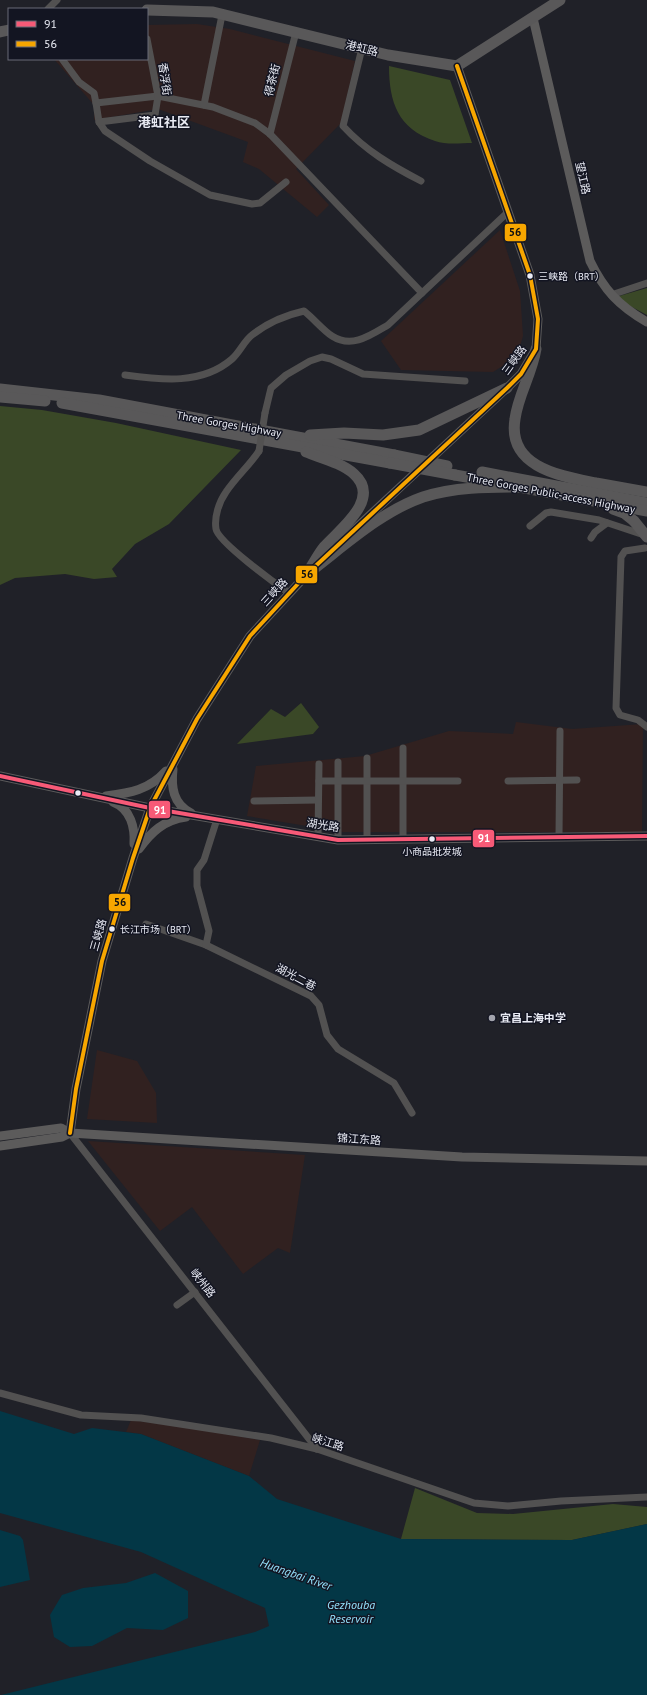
<svg xmlns="http://www.w3.org/2000/svg" width="647" height="1695" viewBox="0 0 647 1695" font-family="'PT Sans','Noto Sans SC',sans-serif">
<style>
.commercial{fill:#312120}
.green{fill:#3a4827}
.water{fill:#033746}
.lines{fill:none;stroke-linecap:round;stroke-linejoin:round}
.minor{stroke:#525151;stroke-width:7}
.major{stroke:#5c5b5b;stroke-width:9}
.highway{stroke:#595859;stroke-width:11}
.minor-bridge{stroke:#525151;stroke-width:7}
.highway-bridge{stroke:#595859;stroke-width:11}
.bus-1-casing{stroke:#131522;stroke-width:7}
.bus-2-casing{stroke:#131522;stroke-width:7}
.bus-1{stroke:#f75a77;stroke-width:4}
.bus-2{stroke:#f7a600;stroke-width:4}
.bus-dot{fill:#e9ebf4;stroke:#131522;stroke-width:1.5}
.poi-dot{fill:#a3a4ad;stroke:#131522;stroke-width:1.5}
.labels{text-anchor:middle;dominant-baseline:central;stroke-width:3;stroke-linejoin:round;paint-order:stroke}
.bus-label{font-size:10px;fill:#e9ebf4;stroke:#131522;text-anchor:start}
.street-label{font-size:11px;fill:#e9ebf4;stroke:#131522}
.poi-label{font-size:11px;font-weight:bold;fill:#e9ebf4;stroke:#131522;text-anchor:start}
.water-label{font-size:12px;font-style:italic;fill:#94e2fd;stroke:#131522}
.quarter-label{font-size:13px;font-weight:bold;fill:#e9ebf4;stroke:#131522}
.line-badge{stroke:#131522;stroke-width:1.5}
.badge-label{font-size:11px;text-anchor:middle;font-weight:bold;fill:#fff}
.pale-badge-label{font-size:11px;text-anchor:middle;font-weight:bold;fill:#111}
</style>
<rect width="100%" height="100%" fill="#202128"/>
<g class="commercial">
<polygon points="197,24 230,29 355,61 341,123 296,169 329,205 317,217 259,169 243,162 248,142 158,109 94,120 94,105 54,59 147,59 147,25"/>
<polygon points="500,230 520,291 523,336 518,353 506,364 493,372 401,370 381,341"/>
<polygon points="516,722 572,729 643,724 642,832 343,832 247,816 256,766 365,756 449,731 513,734"/>
<polygon points="97,1050 137,1061 156,1093 157,1123 87,1119"/>
<polygon points="88,1141 305,1155 290,1253 278,1248 243,1274 192,1207 160,1231"/>
<polygon points="131,1420 190,1428 260,1440 249,1476 141,1434 126,1432"/>
</g>
<g class="green">
<path d="M389,66L450,80L472,143C461,143 446,145 435,141C398,129 389,102 389,66Z"/>
<polygon points="647,288 647,315 617,299 616,297"/>
<polygon points="0,406 42,410 116,423 241,450 169,524 135,544 112,569 117,577 94,579 65,574 15,578 0,585"/>
<polygon points="301,703 319,727 313,734 237,744 271,709 285,717"/>
<polygon points="415,1488 477,1513 513,1514 613,1504 647,1507 647,1524 572,1540 401,1539"/>
</g>
<g class="water">
<polygon points="0,1411 74,1434 92,1428 141,1434 249,1476 277,1499 401,1539 572,1540 647,1524 647,1695 1,1695 255,1632 269,1626 265,1608 141,1552 0,1513"/>
<polygon points="0,1530 20,1536 23,1540 30,1580 0,1587"/>
<polygon points="155,1573 188,1591 188,1618 163,1630 127,1628 92,1646 70,1647 54,1637 50,1615 62,1595 83,1588 126,1583"/>
</g>
<g class="lines">
<g class="minor">
<polyline points="48,9 57,0"/>
<path d="M362,48L343,126C366,151 392,166 421,181"/>
<polyline points="62,59 79,82 94,93 96,103 158,96 213,107 255,123 270,134 422,293"/>
<polyline points="96,103 99,122 105,131 150,161 210,195 252,204 260,203 286,182"/>
<polyline points="204,105 222,15"/>
<polyline points="99,122 155,115 158,96 147,39"/>
<polyline points="270,134 296,32"/>
<polyline points="611,295 647,283"/>
<path d="M125,375C162,380 202,385 232,359C240,352 244,341 252,335C266,324 286,315 304,311C313,318 324,331 332,336C352,349 371,335 388,325L508,212"/>
<polyline points="265,413 271,388 286,375 310,361 322,357 331,359 363,374 465,381"/>
<path d="M259,451C249,466 236,477 226,492C219,502 214,517 216,529C218,542 276,584 289,593"/>
<polyline points="530,526 546,513 551,512 599,520 647,536"/>
<polyline points="591,538 595,532 607,523"/>
<polyline points="645,548 625,551 621,557 616,708 620,715 638,720 647,727"/>
<polyline points="403,748 403,839"/>
<polyline points="367,758 367,839"/>
<polyline points="338,762 338,840"/>
<polyline points="319,781 458,781"/>
<polyline points="508,781 577,780"/>
<polyline points="254,801 318,800"/>
<polyline points="318,836 319,764"/>
<polyline points="559,837 560,731"/>
<polyline points="146,924 206,945 311,996 319,1005 327,1035 338,1049 394,1083 412,1113"/>
<polyline points="206,945 209,931 197,886 197,870 204,860 217,819"/>
<polyline points="70,1133 317,1449"/>
<polyline points="177,1305 195,1292"/>
<polyline points="0,1393 81,1415 141,1418 271,1438 317,1449 474,1503 508,1506 561,1501 647,1497"/>
</g>
<g class="major">
<path d="M533,18L590,261C604,290 619,306 647,322"/>
<polyline points="341,542 507,388 521,374 536,349 538,319 530,275 457,66"/>
<path d="M173,769C171,787 173,804 191,813"/>
<polyline points="0,776 150,808 338,840 647,836"/>
<path d="M106,796C130,793 149,790 166,771"/>
<path d="M113,802C131,809 135,828 134,844"/>
<path d="M139,849C151,832 164,820 186,817"/>
<polyline points="70,1133 76,1089 102,961 133,858 150,808 197,719 250,636 311,570"/>
<polyline points="0,1136 61,1128 70,1133 462,1157 647,1161"/>
<polyline points="0,1146 62,1137 70,1133"/>
</g>
<g class="highway">
<polyline points="147,10 213,12 388,55 457,66 560,0"/>
<polyline points="0,32 9,30"/>
<path d="M536,349C532,374 518,395 515,419C507,468 562,476 596,483C613,486 630,489 647,492"/>
<polyline points="0,389 99,400 394,455"/>
<polyline points="0,397 45,401"/>
<polyline points="62,403 390,463"/>
<polyline points="310,435 344,433 383,435 419,430 507,388"/>
<path d="M306,452C321,458 342,463 354,474C382,499 340,529 324,547C319,553 315,561 311,567"/>
<polyline points="482,472 647,503"/>
<polyline points="455,475 495,482"/>
<polyline points="514,486 647,511"/>
<polyline points="613,509 624,513 634,521"/>
<path d="M307,574C343,547 380,512 423,497C454,487 488,487 520,487"/>
</g>
<polyline class="minor-bridge" points="259,451 265,413"/>
<g class="highway-bridge">
<polyline points="394,455 447,466"/>
<polyline points="390,463 455,475"/>
<polyline points="634,521 647,537"/>
</g>
<defs>
<polyline id="bus-1" points="0,776 150,808 338,840 647,836"/>
<polyline id="bus-2" points="70,1133 76,1089 102,961 133,858 150,808 197,719 250,636 307,574 507,388 521,374 536,349 538,319 530,275 457,66"/>
</defs>
<use href="#bus-1" class="bus-1-casing"/>
<use href="#bus-2" class="bus-2-casing"/>
<use href="#bus-1" class="bus-1"/>
<use href="#bus-2" class="bus-2"/>
</g>
<g class="bus-dot">
<circle cx="530" cy="276" r="3.5"/>
<circle cx="78" cy="793" r="3.5"/>
<circle cx="432" cy="839" r="3.5"/>
<circle cx="112" cy="929" r="3.5"/>
</g>
<circle class="poi-dot" cx="492" cy="1018" r="4"/>
<g class="labels">
<g class="bus-label">
<text x="538" y="276">三峡路（BRT）</text>
<text x="432" y="851" text-anchor="middle">小商品批发城</text>
<text x="120" y="929">长江市场（BRT）</text>
</g>
<g class="street-label">
<text transform="translate(362 48) rotate(14)">港虹路</text>
<text transform="translate(165 79) rotate(82)">香浮街</text>
<text transform="translate(272 80) rotate(-76)">得茶街</text>
<text transform="translate(583 178) rotate(77)">望江路</text>
<text transform="translate(514 360) rotate(-54)">三峡路</text>
<text transform="translate(229 424) rotate(10)">Three Gorges Highway</text>
<text transform="translate(551 493) rotate(11)">Three Gorges Public-access Highway</text>
<text transform="translate(274 592) rotate(-48)">三峡路</text>
<text transform="translate(323 825) rotate(9)">湖光路</text>
<text transform="translate(98 935) rotate(-74)">三峡路</text>
<text transform="translate(296 977) rotate(28)">湖光二巷</text>
<text transform="translate(359 1139) rotate(4)">锦江东路</text>
<text transform="translate(203 1283) rotate(52)">峡州路</text>
<text transform="translate(328 1442) rotate(18)">峡江路</text>
</g>
<g class="poi-label">
<text x="500" y="1018">宜昌上海中学</text>
</g>
<g class="water-label">
<text transform="translate(296 1574) rotate(19)">Huangbai River</text>
<text x="351" y="1604">Gezhouba<tspan x="351" dy="14">Reservoir</tspan></text>
</g>
<g class="quarter-label">
<text x="164" y="122">港虹社区</text>
</g>
</g>
<g class="line-badge">
<rect x="504" y="223" width="23" height="19" rx="4" fill="#f7a600"/>
<rect x="295" y="565" width="23" height="19" rx="4" fill="#f7a600"/>
<rect x="148" y="800" width="23" height="19" rx="4" fill="#f75a77"/>
<rect x="472" y="829" width="23" height="19" rx="4" fill="#f75a77"/>
<rect x="108" y="893" width="23" height="19" rx="4" fill="#f7a600"/>
</g>
<g class="badge-label">
<text x="160" y="814">91</text>
<text x="484" y="842">91</text>
</g>
<g class="pale-badge-label">
<text x="515" y="236">56</text>
<text x="307" y="578">56</text>
<text x="120" y="906">56</text>
</g>
<rect x="8" y="8" width="140" height="52" fill="#131522" stroke="#696b76"/>
<rect x="16" y="21" width="20" height="6" fill="#f75a77" stroke="#696b76"/>
<text x="44" y="28" font-size="12" fill="#e9ebf4">91</text>
<rect x="16" y="41" width="20" height="6" fill="#f7a600" stroke="#696b76"/>
<text x="44" y="48" font-size="12" fill="#e9ebf4">56</text>
</svg>
